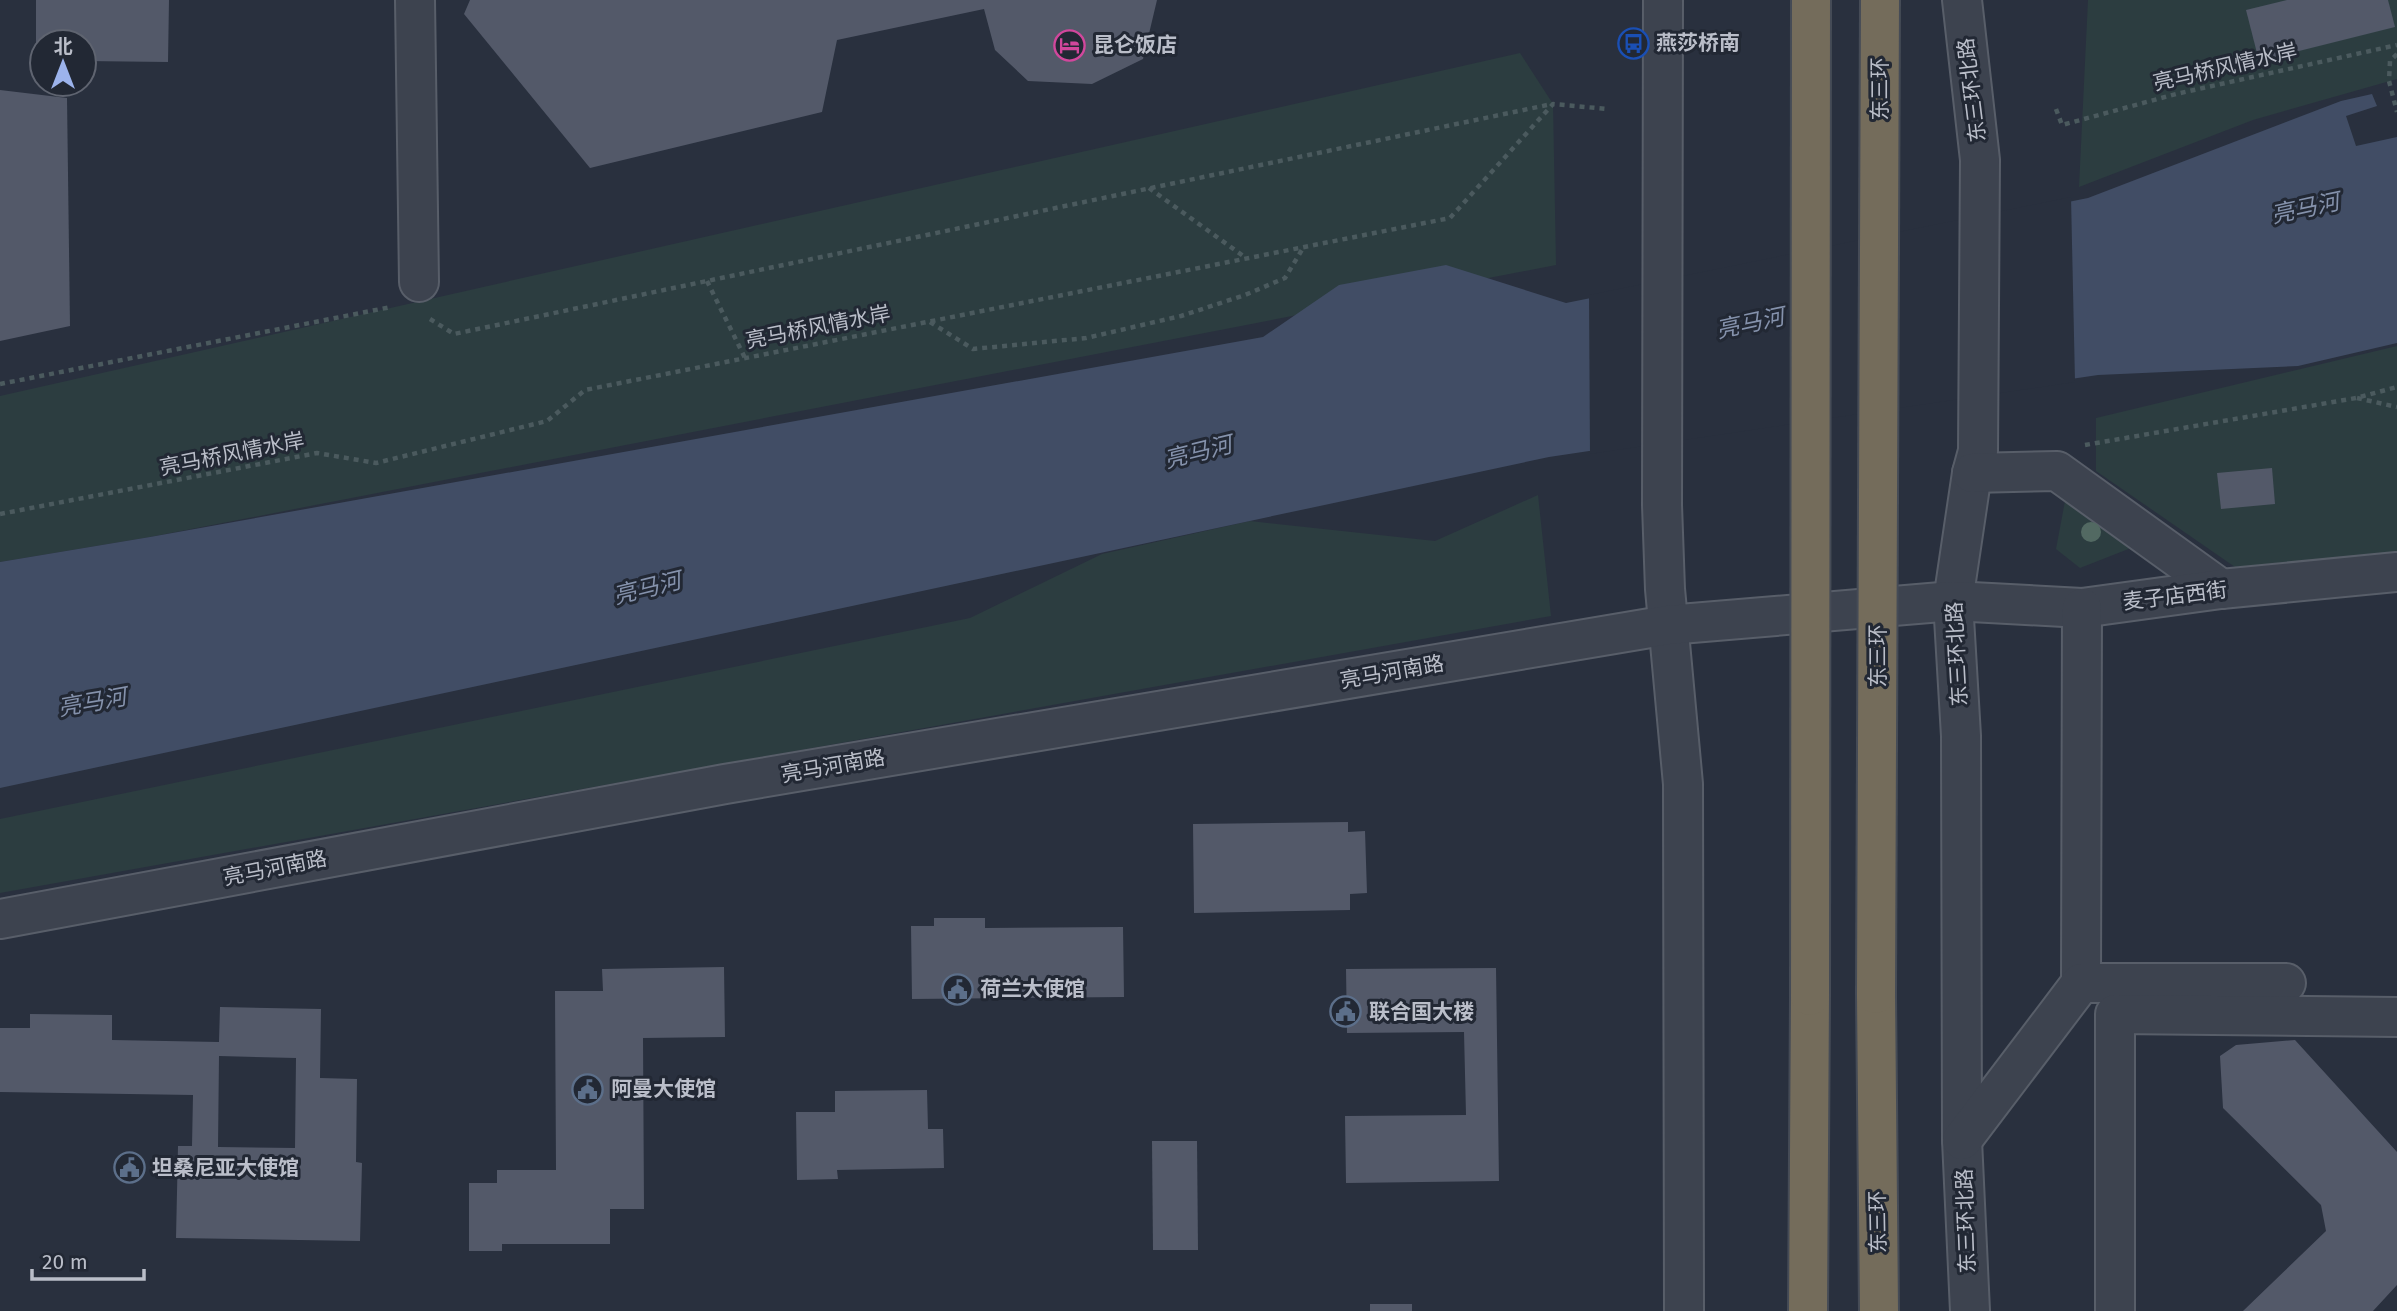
<svg xmlns="http://www.w3.org/2000/svg" width="2397" height="1311" viewBox="0 0 2397 1311" font-family="'Fira Sans','Noto Sans SC',sans-serif">
<style>
.green{fill:#2c3d40}
.water{fill:#414d65}
.pier{fill:#29303e}
.building{fill:#535969;fill-rule:evenodd}
.lines{fill:none;stroke-linecap:round;stroke-linejoin:round}
.minor-casing{stroke:#585e69;stroke-width:42}
.highway-casing{stroke:#454b56;stroke-width:42}
.path{stroke:#4b5a5e;stroke-width:4.5;stroke-dasharray:5 5;stroke-linecap:butt}
.minor{stroke:#3d434f;stroke-width:38}
.highway{stroke:#746c5b;stroke-width:38}
.highway-bridge-casing{stroke:#454b56;stroke-width:42;stroke-linecap:butt}
.highway-bridge{stroke:#746c5b;stroke-width:38}
.tree{fill:#526962}
.labels{text-anchor:middle;dominant-baseline:central;stroke-width:6;stroke-linejoin:round;paint-order:stroke}
.poi-label{font-size:21px;font-weight:bold;fill:#babec9;stroke:#222834;text-anchor:start}
.street-label{font-size:21px;fill:#babec9;stroke:#222834}
.water-label{font-size:23px;font-style:italic;fill:#8592ac;stroke:#222834}
</style>
<rect width="100%" height="100%" fill="#29303e"/>
<g class="green">
<polygon points="2088,0 2397,0 2397,79 2253,120 2079,187"/>
<polygon points="1520,53 1553,104 1556,265 150,537 0,562 0,396"/>
<polygon points="2397,346 2397,552 2235,567 2096,471 2096,418"/>
<polygon points="1538,495 1551,616 0,893 0,819 970,618 1102,554 1250,521 1435,541"/>
<polygon points="2065,501 2094,515 2136,546 2080,568 2056,549"/>
</g>
<polygon class="water" points="2372,94 2377,106 2346,116 2356,146 2397,137 2397,343 2298,366 2098,375 1549,457 0,788 0,562 150,537 1263,337 1339,285 1446,265 1566,303 2088,198 2341,101"/>
<polygon class="pier" points="2071,197 2075,382 1590,454 1589,295"/>
<g class="building">
<polygon points="36,0 169,0 168,62 84,61 84,42 42,42 42,60 36,60"/>
<polygon points="470,0 1157,0 1143,59 1092,84 1028,81 995,50 984,9 837,40 822,112 590,168 464,14"/>
<polygon points="2287,0 2388,0 2395,27 2259,61 2246,10"/>
<polygon points="0,90 67,98 70,326 0,341"/>
<polygon points="2272,468 2275,504 2221,509 2217,473"/>
<polygon points="1348,822 1348,832 1365,831 1367,893 1350,894 1350,910 1194,913 1193,824"/>
<polygon points="934,918 985,918 985,928 1123,927 1124,997 912,999 911,926 934,926"/>
<polygon points="724,967 725,1037 643,1038 644,1209 610,1209 610,1244 502,1244 502,1251 469,1251 469,1183 497,1183 497,1170 556,1170 555,991 603,991 602,969"/>
<polygon points="1496,968 1499,1181 1346,1183 1345,1116 1466,1115 1464,1032 1347,1033 1346,969"/>
<path d="M220,1007L321,1009L320,1078L357,1079L356,1162L362,1163L360,1241L176,1238L178,1146H192L193,1095L0,1092V1028H30V1014L112,1015V1040L219,1042ZM219,1056L296,1058L295,1148L218,1147Z"/>
<polygon points="2295,1040 2397,1152 2397,1285 2373,1311 2243,1311 2326,1231 2321,1205 2223,1108 2220,1056 2236,1045"/>
<polygon points="927,1090 928,1129 943,1129 944,1168 837,1170 838,1179 797,1180 796,1112 835,1112 835,1091"/>
<polygon points="1152,1141 1197,1141 1198,1250 1153,1250"/>
<rect x="1370" y="1304" width="42" height="7"/>
</g>
<g class="lines">
<defs>
<g id="minor">
<polyline points="415,0 419,282"/>
<polyline points="1663,0 1662,505 1665,589 1683,784 1684,1311"/>
<polyline points="1962,0 1980,160 1978,451 1972,473 1953,601 1961,736 1962,1140 1970,1311"/>
<polyline points="1972,473 2057,471 2221,589"/>
<polyline points="0,919 725,784 1668,625 1953,601 2082,608 2221,589 2397,572"/>
<polyline points="2081,983 2082,608"/>
<polyline points="1962,1140 2081,983 2286,983"/>
<polyline points="2115,1311 2115,1014 2397,1017"/>
</g>
<g id="highway">
<polyline points="1876,994 1879,1311"/>
<polyline points="1808,1311 1810,996"/>
</g>
</defs>
<use href="#minor" class="minor-casing"/>
<use href="#highway" class="highway-casing"/>
<g class="path">
<polyline points="2397,54 2390,61 2389,81 2397,112"/>
<polyline points="2056,109 2062,125 2176,94 2397,45"/>
<polyline points="1149,188 1246,258"/>
<polyline points="707,281 745,358"/>
<polyline points="430,319 454,334 1552,104"/>
<polyline points="930,322 973,349 1086,338 1181,316 1245,295 1285,278 1303,248"/>
<polyline points="0,384 391,307"/>
<polyline points="2357,398 2397,407"/>
<polyline points="2085,445 2356,398 2397,387"/>
<polyline points="0,514 317,453 376,463 547,421 585,390 1450,218 1553,104 1607,109"/>
</g>
<use href="#minor" class="minor"/>
<use href="#highway" class="highway"/>
<defs>
<g id="highway-bridge">
<polyline points="1876,994 1880,0"/>
<polyline points="1810,996 1811,0"/>
</g>
</defs>
<use href="#highway-bridge" class="highway-bridge-casing"/>
<use href="#highway-bridge" class="highway-bridge"/>
</g>
<circle class="tree" cx="2091" cy="532" r="10"/>
<defs>
<symbol id="bus-ring" viewBox="-11 -11 22 22"><circle r="9.5" fill="#222834" stroke="#1a4fb4" stroke-width="1.5"/><path d="M-5-6H5V4H4V6H2V4H-2V6H-4V4H-5ZM-3.5-4V0h7V-4ZM-3.5 1.2v1.5H-2V1.2ZM2 1.2v1.5H3.5V1.2Z" fill="#1a4fb4"/></symbol>
<symbol id="hotel-ring" viewBox="-11 -11 22 22"><circle r="9.5" fill="#222834" stroke="#d1479c" stroke-width="1.5"/><path d="M-6-4.5h1.5V1H6V5H4.5V3h-9V5H-6ZM-4 0a1.8 1.8 0 1 1 3.6 0ZM.5 0V-2.5h3Q6-2.5 6 0Z" fill="#d1479c"/></symbol>
<symbol id="civic-ring" viewBox="-11 -11 22 22"><circle r="9.5" fill="#222834" stroke="#5c6f8a" stroke-width="1.5"/><path d="M-.6-6.5H3V-4.5H.6V-3L4-1V1h2V6H-6V1h2V-1L-.6-3ZM-1.2 2.5V6h2.4V2.5Z" fill="#5c6f8a"/></symbol>
</defs>
<g fill-rule="evenodd">
<use href="#bus-ring" x="1616" y="26" width="35" height="35"/>
<use href="#hotel-ring" x="1052" y="28" width="35" height="35"/>
<use href="#civic-ring" x="940" y="972" width="35" height="35"/>
<use href="#civic-ring" x="1328" y="994" width="35" height="35"/>
<use href="#civic-ring" x="570" y="1072" width="35" height="35"/>
<use href="#civic-ring" x="112" y="1150" width="35" height="35"/>
</g>
<g class="labels">
<g class="poi-label">
<text x="1656" y="43">燕莎桥南</text>
<text x="1093" y="45">昆仑饭店</text>
<text x="980" y="989">荷兰大使馆</text>
<text x="1369" y="1012">联合国大楼</text>
<text x="611" y="1089">阿曼大使馆</text>
<text x="152" y="1168">坦桑尼亚大使馆</text>
</g>
<g class="street-label">
<text transform="translate(2225 67) rotate(-13)">亮马桥风情水岸</text>
<text transform="translate(1880 89) rotate(-90)">东三环</text>
<text transform="translate(1972 90) rotate(-97)">东三环北路</text>
<text transform="translate(818 327) rotate(-11)">亮马桥风情水岸</text>
<text transform="translate(232 454) rotate(-11)">亮马桥风情水岸</text>
<text transform="translate(2175 596) rotate(-7)">麦子店西街</text>
<text transform="translate(1957 654) rotate(-93)">东三环北路</text>
<text transform="translate(1878 656) rotate(-90)">东三环</text>
<text transform="translate(1392 672) rotate(-10)">亮马河南路</text>
<text transform="translate(833 766) rotate(-10)">亮马河南路</text>
<text transform="translate(275 868) rotate(-11)">亮马河南路</text>
<text transform="translate(1966 1221) rotate(-92)">东三环北路</text>
<text transform="translate(1878 1222) rotate(-91)">东三环</text>
</g>
<g class="water-label">
<text transform="translate(2305 208) rotate(-12)">亮马河</text>
<text transform="translate(1750 323) rotate(-12)">亮马河</text>
<text transform="translate(1198 452) rotate(-14)">亮马河</text>
<text transform="translate(647 588) rotate(-14)">亮马河</text>
<text transform="translate(92 702) rotate(-10)">亮马河</text>
</g>
</g>
<g transform="translate(63 63)"><circle r="33" fill="#222834" stroke="#5f6470" stroke-width="2"/>
<path d="M0-5L12 26L0 18L-12 26Z" fill="#9cb3ec"/>
<text y="-10" font-size="19" font-weight="bold" text-anchor="middle" fill="#babec9">北</text>
</g>
<path d="M32 1269v10h112v-10" fill="none" stroke="#babec9" stroke-width="3.5"/>
<text x="42" y="1269" font-size="21" fill="#babec9" stroke="#222834" stroke-width="5" paint-order="stroke">20 m</text>
</svg>
